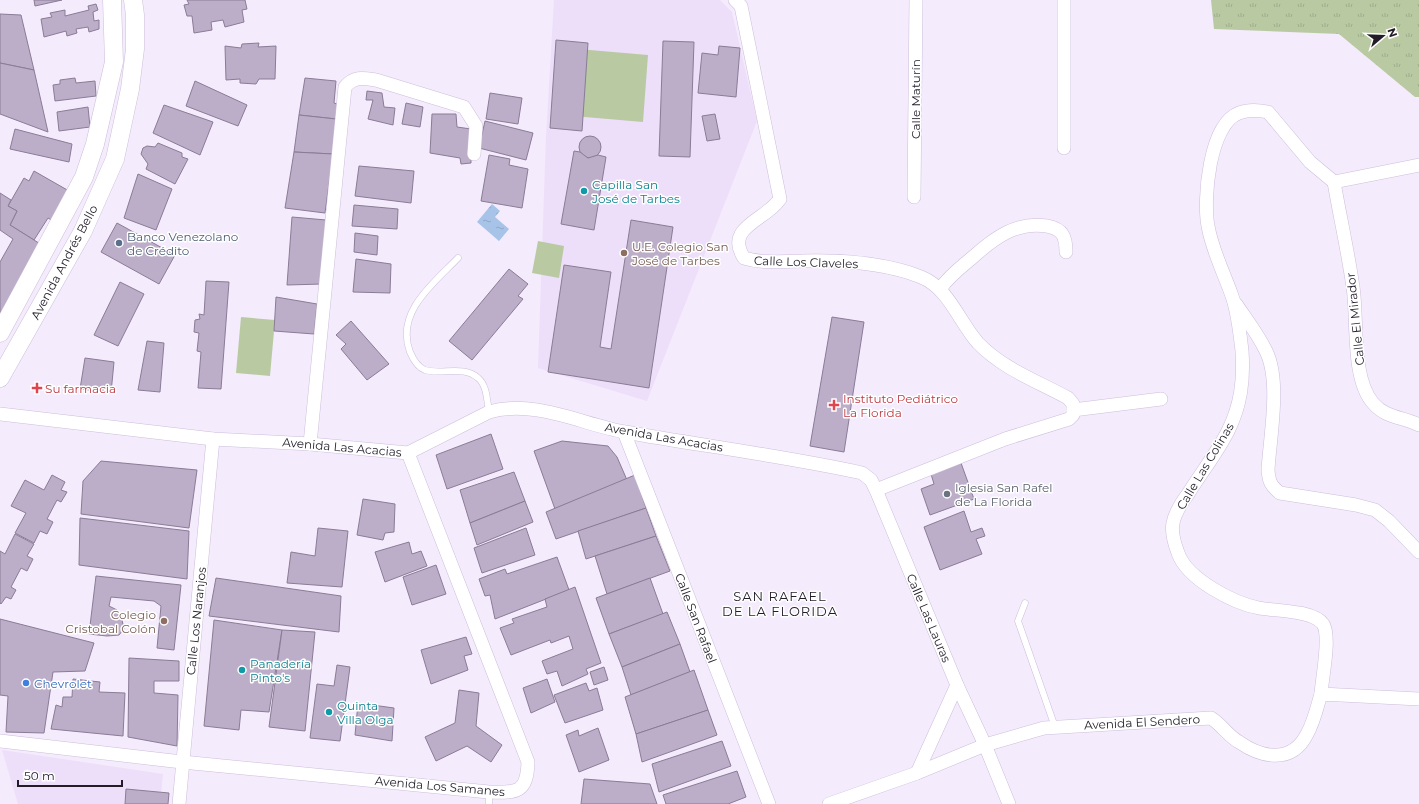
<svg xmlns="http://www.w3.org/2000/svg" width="1419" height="804" viewBox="0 0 1419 804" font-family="Montserrat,sans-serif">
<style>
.built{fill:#eddefa}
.grass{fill:url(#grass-tufts)}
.garden{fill:#b9caa3}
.water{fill:url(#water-ripples)}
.building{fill:#bcadc8;stroke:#8a7c96}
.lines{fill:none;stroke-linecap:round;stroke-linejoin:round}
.lane-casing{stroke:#cdbeda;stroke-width:7}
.street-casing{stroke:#cdbeda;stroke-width:14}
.secondary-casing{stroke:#cdbeda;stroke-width:19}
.lane{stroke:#fff;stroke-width:6}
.street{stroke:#fff;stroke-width:13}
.secondary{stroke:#fff;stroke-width:18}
.culture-dot{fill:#0f9aa8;stroke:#fff;stroke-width:1.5}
.service-dot{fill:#5c6f8a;stroke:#fff;stroke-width:1.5}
.education-dot{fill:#8d6e63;stroke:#fff;stroke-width:1.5}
.health-dot{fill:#e0444e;stroke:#fff;stroke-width:1.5}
.worship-dot{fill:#6b7280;stroke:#fff;stroke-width:1.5}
.shop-dot{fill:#3f7fe0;stroke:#fff;stroke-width:1.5}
.labels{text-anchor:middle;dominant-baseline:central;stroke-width:3;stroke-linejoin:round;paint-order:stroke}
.street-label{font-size:12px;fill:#221c27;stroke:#fff}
.culture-label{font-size:12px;fill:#0d838f;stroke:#fff;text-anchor:start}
.service-label{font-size:12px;fill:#4e5e75;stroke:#fff;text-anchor:start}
.education-label{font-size:12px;fill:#785e54;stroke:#fff;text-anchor:start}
.health-label{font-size:12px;fill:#be3a42;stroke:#fff;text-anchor:start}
.worship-label{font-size:12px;fill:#5b616d;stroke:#fff;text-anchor:start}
.shop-label{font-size:12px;fill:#366cbe;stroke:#fff;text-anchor:start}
.neighbourhood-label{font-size:13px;letter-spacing:1px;fill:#221c27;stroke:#fff}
</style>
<defs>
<pattern id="grass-tufts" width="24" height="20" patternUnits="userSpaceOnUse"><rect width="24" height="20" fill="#b9caa3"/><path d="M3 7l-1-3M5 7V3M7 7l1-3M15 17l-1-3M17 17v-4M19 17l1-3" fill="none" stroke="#9fad8c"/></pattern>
<pattern id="water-ripples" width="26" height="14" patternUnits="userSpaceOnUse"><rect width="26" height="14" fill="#a7c3e8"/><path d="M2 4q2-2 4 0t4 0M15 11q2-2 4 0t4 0" fill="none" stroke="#8fa7c7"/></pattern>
</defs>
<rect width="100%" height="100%" fill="#f4ebfc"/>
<g class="built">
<polygon points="554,0 720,0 732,12 757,121 647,401 538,368 546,137"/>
<polygon points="2,750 163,774 160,804 18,804"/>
</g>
<polygon class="grass" points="1211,0 1419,0 1419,97 1415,97 1339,34 1214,29"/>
<g class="garden">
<polygon points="578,49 648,55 643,122 573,116"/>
<polygon points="538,241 564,246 559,278 532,273"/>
<polygon points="241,317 275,320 270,376 236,373"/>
</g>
<polygon class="water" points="492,204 500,211 495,217 509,229 499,241 477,222"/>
<g class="building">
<polygon points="34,0 62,0 35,6"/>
<polygon points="187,0 245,0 247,9 242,10 244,22 225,27 223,20 211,22 212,30 194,33 192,16 187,16 184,5 189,4"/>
<polygon points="96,4 98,10 93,12 94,21 99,20 99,29 89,32 88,27 76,29 77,33 67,36 66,31 44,37 41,19 52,17 50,13 65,10 65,16 89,10 88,6"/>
<polygon points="0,14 21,15 34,70 0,63"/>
<polygon points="556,40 588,43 582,131 550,128"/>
<polygon points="663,41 694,42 690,157 659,156"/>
<polygon points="259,43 258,47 276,46 275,79 259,79 256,84 240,83 240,79 226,80 225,46 241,48 242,44"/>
<polygon points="719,46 740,48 736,97 698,93 702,53 718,55"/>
<polygon points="0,63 34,70 48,132 0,114"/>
<polygon points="75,78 76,83 95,81 96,96 55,101 53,85 60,84 60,80"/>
<polygon points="305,78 336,81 334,103 337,104 336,119 299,115"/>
<polygon points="195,81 247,105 238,126 186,106"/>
<polygon points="367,91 382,93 384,107 395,108 393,125 368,119 373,100 366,100"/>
<polygon points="490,93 522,98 518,124 486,119"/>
<polygon points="406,103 423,107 420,127 402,124"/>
<polygon points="164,105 213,122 200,155 153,133"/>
<polygon points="88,107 90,127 59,131 57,112"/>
<polygon points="432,114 456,114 457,127 471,129 471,163 461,164 460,158 430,153"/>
<polygon points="715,114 720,139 707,141 702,116"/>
<polygon points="299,115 336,119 333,154 294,152"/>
<polygon points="485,121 533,133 526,160 479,148"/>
<polygon points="15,129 72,144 69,162 10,149"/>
<circle cx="590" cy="147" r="11"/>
<polygon points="158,143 182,153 182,157 188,159 175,184 146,169 148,164 141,154 143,148 147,146 155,147"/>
<polygon points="574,151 580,152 588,158 598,155 606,157 594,230 561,224"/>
<polygon points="294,152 333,154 325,213 285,208"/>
<polygon points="489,155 510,159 509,165 528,169 522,208 481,201"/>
<polygon points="359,166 414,171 411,203 355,196"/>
<polygon points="34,171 69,191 53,221 48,218 34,240 10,225 17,211 8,206 24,178 29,181"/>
<polygon points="138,174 172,189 156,230 124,218"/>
<polygon points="0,193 11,200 8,206 17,211 10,225 42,245 4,316 0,314 0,262 13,239 0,230"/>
<polygon points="354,205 398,209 397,229 352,226"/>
<polygon points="292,217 326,220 322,284 287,285"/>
<polygon points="631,220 673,227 649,388 548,372 564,265 611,272 600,347 611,349"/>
<polygon points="117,223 175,255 159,284 101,252"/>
<polygon points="355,233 378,236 377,255 354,252"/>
<polygon points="356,259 391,264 390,293 353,292"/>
<polygon points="509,269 528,284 518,296 523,299 472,360 449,341"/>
<polygon points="206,281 229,282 221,389 198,388 201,352 197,351 199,333 194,332 195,320 200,319 199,314 204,315"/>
<polygon points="120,282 144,294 118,346 94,335"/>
<polygon points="276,297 317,304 314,334 274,331"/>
<polygon points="832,317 864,322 844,452 810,446"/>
<polygon points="351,321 389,364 367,380 341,349 346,344 336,335"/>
<polygon points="147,341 164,343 160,392 138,390"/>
<polygon points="85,358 114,362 111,393 80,389"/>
<polygon points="491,434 503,469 447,489 436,455"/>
<polygon points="562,441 608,446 617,457 627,480 555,509 534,451"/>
<polygon points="101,461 197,470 189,528 81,514 83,481"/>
<polygon points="961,463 974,499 930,515 921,489 934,484 931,474"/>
<polygon points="514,472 525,501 470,523 460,490"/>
<polygon points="52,475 65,482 61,490 67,492 61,502 57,500 47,519 53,522 47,534 40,531 34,543 15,533 26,513 11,506 25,480 44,490"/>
<polygon points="635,475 646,508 556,539 546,512"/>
<polygon points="363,499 395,504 394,532 385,533 383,540 357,535"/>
<polygon points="525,501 533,522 477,545 470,523"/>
<polygon points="646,508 656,536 586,559 578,531"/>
<polygon points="964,511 971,532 982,528 985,536 976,539 982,554 940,570 924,527"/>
<polygon points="80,518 189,531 187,579 79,565"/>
<polygon points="318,528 348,531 342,587 287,583 291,552 315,556"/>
<polygon points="526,528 535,555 482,573 474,548"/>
<polygon points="15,534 34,544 27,556 33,559 27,571 21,568 11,587 16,590 11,599 6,597 1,604 0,603 0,551 5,554"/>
<polygon points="656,536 670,571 607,594 595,556"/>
<polygon points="409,542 412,554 421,551 427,566 385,582 375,552"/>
<polygon points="557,557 569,590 495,619 490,595 485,596 479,579 505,569 507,574"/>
<polygon points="436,565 446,594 412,605 403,577"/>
<polygon points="96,576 181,585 174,650 157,648 161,606 154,601 111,597 109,606 117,610 122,620 124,629 119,635 107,636 89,634"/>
<polygon points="216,578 341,596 339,632 209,616"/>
<polygon points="650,578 663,614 609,634 596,598"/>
<polygon points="575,587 601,663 586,669 588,674 562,686 557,671 547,674 542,661 573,649 569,636 551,643 550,640 511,655 500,628 514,623 512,619 547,607 545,599"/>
<polygon points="667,612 680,644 622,667 609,634"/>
<polygon points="0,619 94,643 85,671 53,672 44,733 6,732 8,696 0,695"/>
<polygon points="214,620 282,630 269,712 241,710 239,730 204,726"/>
<polygon points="282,630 315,632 305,731 269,727"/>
<polygon points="466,637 472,654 464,656 468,670 431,684 421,650"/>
<polygon points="680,644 690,672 631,695 622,667"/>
<polygon points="129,658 179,661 179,681 154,681 154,693 178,695 177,746 128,737"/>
<polygon points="337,665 350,667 340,741 310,738 317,684 334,686"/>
<polygon points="604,667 608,680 594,685 590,672"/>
<polygon points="694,670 708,710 636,734 625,697"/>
<polygon points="73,679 100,682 99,692 125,693 123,736 51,729 56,705 62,707 63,697 72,697"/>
<polygon points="547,679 555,702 531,713 523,688"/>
<polygon points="586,683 589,691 597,688 603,710 565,723 554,695"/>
<polygon points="459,690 479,693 476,726 502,745 491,762 467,746 436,761 425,737 455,723"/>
<polygon points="358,703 394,708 392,741 355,735"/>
<polygon points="708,710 717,735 642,762 636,734"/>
<polygon points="598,728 609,760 579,772 566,735 578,730 579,736"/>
<polygon points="722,741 731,766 659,792 652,764"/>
<polygon points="737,771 746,797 728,804 666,804 663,795"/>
<polygon points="584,779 650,784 657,804 581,804"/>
<polygon points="126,789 169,793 168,804 125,804"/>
</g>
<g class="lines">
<defs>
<g id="lane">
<path d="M458,258C434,283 395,312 410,352C413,359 417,367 425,370C442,375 464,365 478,378C487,385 487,401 489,412"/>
<polyline points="1025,603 1018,621 1055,727"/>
<polyline points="489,804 489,792"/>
</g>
<g id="street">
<path d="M735,0L741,6L780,199C765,221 724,227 744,258C763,264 782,261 802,261C839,260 886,263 921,277C949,288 959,322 978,343C1003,369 1037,381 1068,398L1073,404V415L1069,419L1005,439L876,490"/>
<polyline points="1064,148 1064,0"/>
<path d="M1334,182C1340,217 1348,252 1353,287C1358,319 1351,378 1373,403C1385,418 1403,417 1419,425"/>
<polyline points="1334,182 1419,165"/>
<polyline points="914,197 916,0"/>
<path d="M940,289C949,276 961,267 973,257C994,238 1017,221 1047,226C1063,229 1066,237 1066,252"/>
<path d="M1236,304C1246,319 1258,334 1266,351C1281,381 1270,436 1268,470C1269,482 1271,486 1280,493L1356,505L1375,510L1389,521L1419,552"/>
<polyline points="1073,410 1161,399"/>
<path d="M0,414L213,439L310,444L408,453L489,412C534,399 581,424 625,432C704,446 784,456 862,473L871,480L876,490L957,685L985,745L1009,804"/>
<polyline points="624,432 769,804"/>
<path d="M310,444L345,87C354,76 363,78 376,80L464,107L476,126L474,154"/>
<path d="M1321,694C1322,678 1331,636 1323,624C1313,610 1274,611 1259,608C1233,603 1187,579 1178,553C1175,545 1171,532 1173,523C1175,513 1182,502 1188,494C1201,473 1217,453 1228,431C1241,405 1244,380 1242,351C1240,334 1238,313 1232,296C1224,273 1212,250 1208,226C1203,200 1209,124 1239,113C1249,109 1258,110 1268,112L1310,162L1334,182"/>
<path d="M0,741L182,762L489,792C517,793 527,793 528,762L408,453"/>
<polyline points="917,773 957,685"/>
<polyline points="179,804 213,439"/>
<path d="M829,804L917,773L985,745L1044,728L1211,718C1222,725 1228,736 1239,742C1262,758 1292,764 1307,734C1314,722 1317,707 1321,694L1419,699"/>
</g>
<g id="secondary">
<polyline points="0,333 84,177 95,144 114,62 112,0"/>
<polyline points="0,378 83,231 115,159 130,89 135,49 135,15 133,0"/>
</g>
</defs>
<use href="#lane" class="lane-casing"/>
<use href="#street" class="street-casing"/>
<use href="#secondary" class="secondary-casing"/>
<use href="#lane" class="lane"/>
<use href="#street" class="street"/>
<use href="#secondary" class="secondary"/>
</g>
<g class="culture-dot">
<circle cx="584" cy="191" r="4"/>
<circle cx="242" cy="670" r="4"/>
<circle cx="329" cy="712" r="4"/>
</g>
<circle class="service-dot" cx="119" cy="243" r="4"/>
<g class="education-dot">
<circle cx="624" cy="253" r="4"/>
<circle cx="164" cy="621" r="4"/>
</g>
<g class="health-dot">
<path d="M35 382h4v4h4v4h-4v4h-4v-4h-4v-4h4z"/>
<path d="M832 399h4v4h4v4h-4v4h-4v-4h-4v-4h4z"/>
</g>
<circle class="worship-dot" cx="947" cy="494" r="4"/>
<circle class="shop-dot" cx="26" cy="683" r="4"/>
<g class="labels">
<g class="street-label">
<text transform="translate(915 99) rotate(-90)">Calle Maturín</text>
<text transform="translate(64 262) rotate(-62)">Avenida Andrés Bello</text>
<text transform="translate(806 262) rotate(2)">Calle Los Claveles</text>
<text transform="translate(1355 319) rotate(-96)">Calle El Mirador</text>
<text transform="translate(664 437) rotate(10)">Avenida Las Acacias</text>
<text transform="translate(342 447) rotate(5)">Avenida Las Acacias</text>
<text transform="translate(1205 466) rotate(-59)">Calle Las Colinas</text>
<text transform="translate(696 618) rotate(69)">Calle San Rafael</text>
<text transform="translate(929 618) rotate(67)">Calle Las Lauras</text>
<text transform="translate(196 621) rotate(-84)">Calle Los Naranjos</text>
<text transform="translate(1142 722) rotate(-3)">Avenida El Sendero</text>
<text transform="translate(440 786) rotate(5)">Avenida Los Samanes</text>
</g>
<g class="culture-label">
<text x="592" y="184">Capilla San<tspan x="592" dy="14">José de Tarbes</tspan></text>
<text x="250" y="663">Panadería<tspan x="250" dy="14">Pinto's</tspan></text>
<text x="337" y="705">Quinta<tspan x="337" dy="14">Villa Olga</tspan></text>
</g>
<g class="service-label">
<text x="127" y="236">Banco Venezolano<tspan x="127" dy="14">de Crédito</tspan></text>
</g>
<g class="education-label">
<text x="632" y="246">U.E. Colegio San<tspan x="632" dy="14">José de Tarbes</tspan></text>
<text x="156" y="614" text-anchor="end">Colegio<tspan x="156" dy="14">Cristobal Colón</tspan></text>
</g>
<g class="health-label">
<text x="45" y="388">Su farmacia</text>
<text x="843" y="398">Instituto Pediátrico<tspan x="843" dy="14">La Florida</tspan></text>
</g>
<g class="worship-label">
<text x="955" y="487">Iglesia San Rafel<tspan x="955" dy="14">de La Florida</tspan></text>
</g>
<g class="shop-label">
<text x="34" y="683">Chevrolet</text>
</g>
<g class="neighbourhood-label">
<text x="780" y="596">SAN RAFAEL<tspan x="780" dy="15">DE LA FLORIDA</tspan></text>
</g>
</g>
<g transform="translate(1383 36) rotate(71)" stroke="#ffffff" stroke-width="3" paint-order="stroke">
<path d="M0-3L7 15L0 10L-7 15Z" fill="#221c27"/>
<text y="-6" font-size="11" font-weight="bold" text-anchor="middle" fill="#221c27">N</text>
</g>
<path d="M18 780v6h104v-6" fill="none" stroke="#221c27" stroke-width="2"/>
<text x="24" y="780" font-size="12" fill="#221c27" stroke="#ffffff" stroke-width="3" paint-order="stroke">50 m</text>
</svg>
